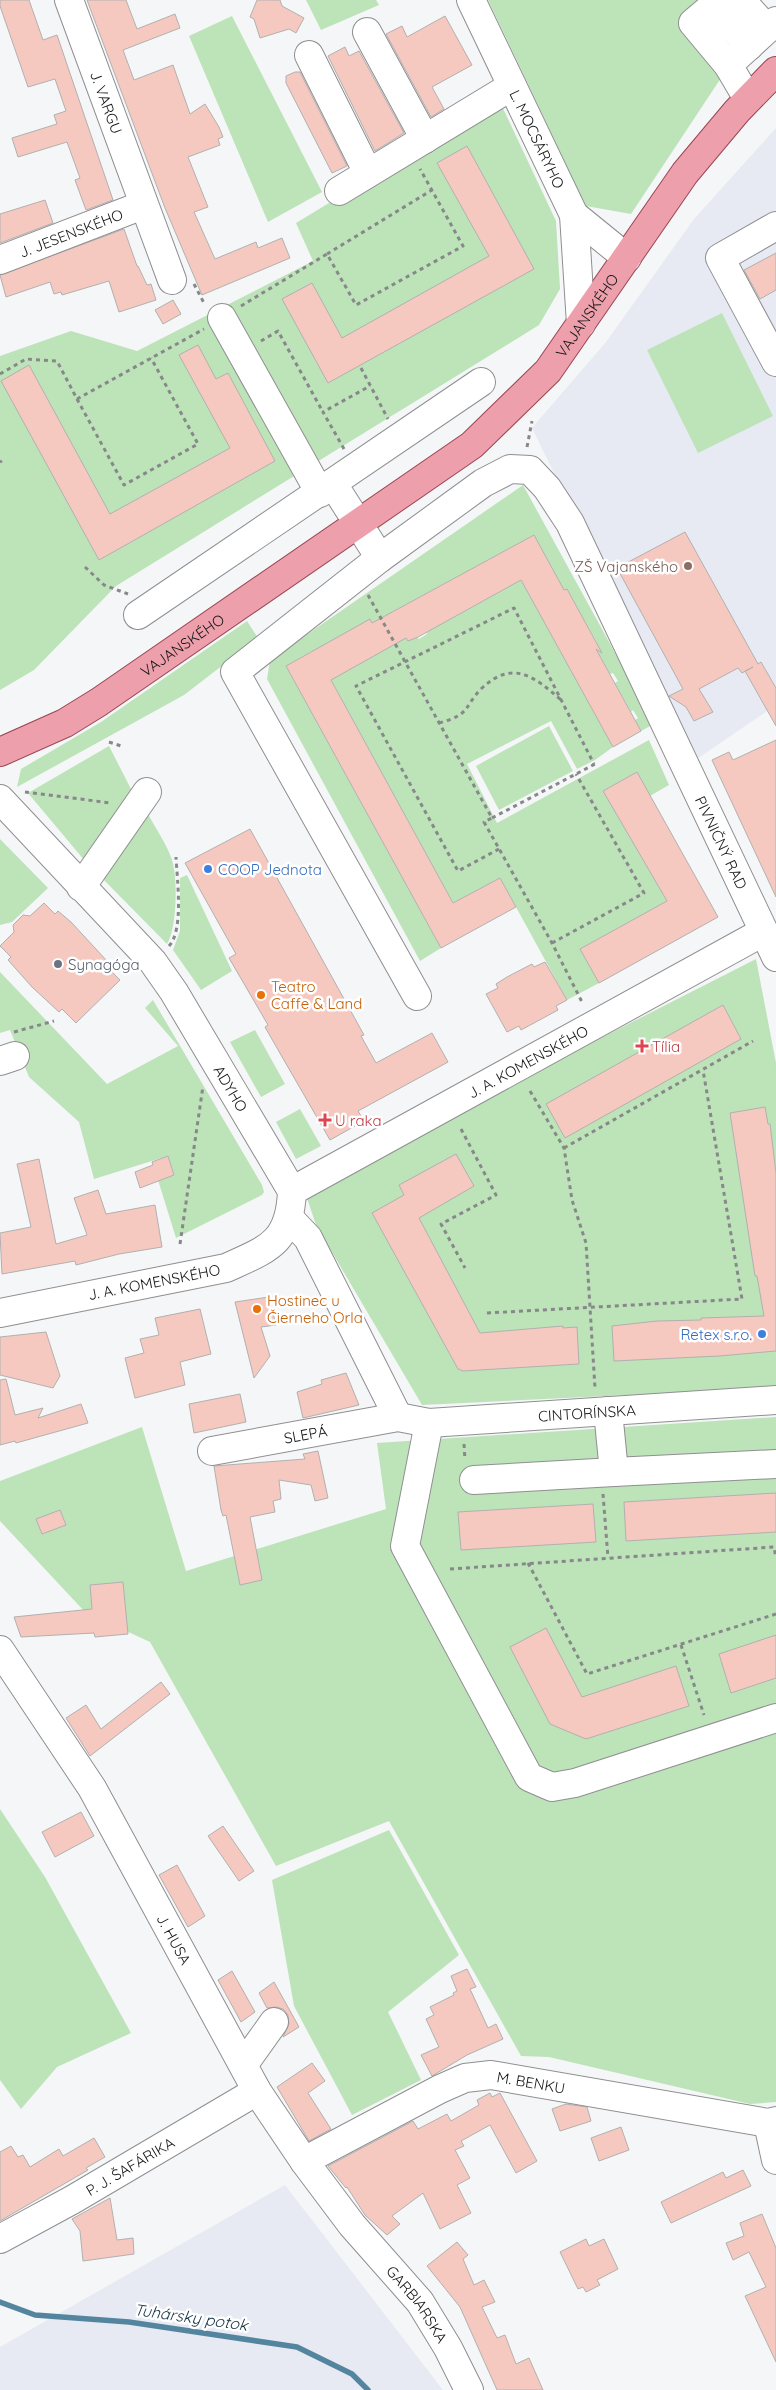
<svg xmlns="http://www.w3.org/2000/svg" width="776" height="2390" viewBox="0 0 776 2390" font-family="Quicksand,sans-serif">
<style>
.built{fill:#e7eaf3}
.green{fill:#bde3b9}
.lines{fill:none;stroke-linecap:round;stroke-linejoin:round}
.stream{stroke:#54859f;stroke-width:5.5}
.building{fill:#f6c9c0;stroke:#b2b0af}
.minor-casing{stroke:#8f8f91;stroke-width:30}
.major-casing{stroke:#9a4653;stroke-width:30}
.path{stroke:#878889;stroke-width:3;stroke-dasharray:4 4;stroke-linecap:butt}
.minor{stroke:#fff;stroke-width:28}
.major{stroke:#eda0ac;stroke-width:28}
.education-dot{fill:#8d6e63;stroke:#fff;stroke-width:2}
.shop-dot{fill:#3f7fe0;stroke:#fff;stroke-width:2}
.worship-dot{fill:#6b7280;stroke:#fff;stroke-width:2}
.food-dot{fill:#e8710a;stroke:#fff;stroke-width:2}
.health-dot{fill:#e0444e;stroke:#fff;stroke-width:2}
.labels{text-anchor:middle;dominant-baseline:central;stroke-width:5;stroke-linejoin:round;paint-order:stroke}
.street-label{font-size:15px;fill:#161717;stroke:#fff}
.education-label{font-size:15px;fill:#785e54;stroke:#fff;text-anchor:end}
.shop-label{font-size:15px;fill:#366cbe;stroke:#fff;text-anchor:start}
.worship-label{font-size:15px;fill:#5b616d;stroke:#fff;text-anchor:start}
.food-label{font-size:15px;fill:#c56008;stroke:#fff;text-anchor:start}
.health-label{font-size:15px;fill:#be3a42;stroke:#fff;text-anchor:start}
.water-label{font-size:16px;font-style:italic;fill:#143343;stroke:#fff}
</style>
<rect width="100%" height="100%" fill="#f5f6f8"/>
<g class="built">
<polygon points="776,128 776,705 694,761 532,428 606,342 694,219"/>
<polygon points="285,2185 443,2390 0,2390 0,2347"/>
</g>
<g class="green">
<polygon points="306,0 376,0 379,5 321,30"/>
<polygon points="488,0 698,0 689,8 723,75 631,214 586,206"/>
<polygon points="232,16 322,192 268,222 189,36"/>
<polygon points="499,100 556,221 560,289 539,325 116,586 34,670 0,690 0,356 71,331 137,351 313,261 296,223"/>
<polygon points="722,313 773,416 698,453 647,350"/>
<polygon points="523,485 654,724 641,731 635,720 638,718 633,710 631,712 615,683 618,681 613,673 610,674 594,645 597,643 567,589 564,590 534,535 392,612 419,639 427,634 426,632 521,580 613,747 595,760 577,769 551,721 467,764 497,823 649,740 669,785 650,796 637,772 603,791 667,901 580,949 599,983 567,1000 500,878 453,903 331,680 312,651 286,666 441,948 420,961 267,679 270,660"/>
<polygon points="247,621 258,638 184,695 17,787 21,769 101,722"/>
<polygon points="549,726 573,771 499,810 476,766"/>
<polygon points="109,746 133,793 85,861 28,793"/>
<path d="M147,812C155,828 167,844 172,860C178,878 177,929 167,944L102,878Z"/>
<polygon points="0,839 48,888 12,922 0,925"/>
<polygon points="187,875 232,971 201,990 173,950 180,931 180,878"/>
<polygon points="756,959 776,1063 776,1388 422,1405 316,1225 304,1189"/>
<polygon points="0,972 107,1084 178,1046 145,1008 153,1000 262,1185 264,1192 262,1195 176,1238 158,1180 174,1174 168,1156 94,1179 79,1122 29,1077 10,1030 0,1033"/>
<polygon points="255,1030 285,1084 261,1097 230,1042"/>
<polygon points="300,1109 321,1146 296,1159 276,1122"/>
<polygon points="776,1417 776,2102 750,2104 549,2057 521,2056 389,1821 276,1866 150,1642 85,1612 0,1521 0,1481 142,1427 186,1571 386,1509 377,1443"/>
<polygon points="0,1809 45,1877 131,2033 57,2067 21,2109 0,2080"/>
<polygon points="389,1830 459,1955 388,2012 421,2080 352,2115 294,2006 272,1880"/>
</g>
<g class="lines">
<polyline class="stream" points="0,2302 35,2315 129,2322 297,2347 352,2374 368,2390"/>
</g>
<g class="building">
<polygon points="0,0 29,0 43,40 57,35 113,200 86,210 75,180 80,178 67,142 18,157 12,138 57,124 54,115 66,111 55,79 28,87 0,6"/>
<polygon points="87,0 126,0 137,29 175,14 180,28 123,50 134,80 173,65 190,114 205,104 219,127 223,137 218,139 220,145 188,157 208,207 194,212 215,259 256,242 258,248 282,238 290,258 202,295 165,208"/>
<polygon points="257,0 280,0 282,6 304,18 296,33 289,29 260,38 254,19 250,17"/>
<polygon points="445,16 472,65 432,87 444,109 431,117 386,34 402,26 407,37"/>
<polygon points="345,47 349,56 359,51 404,133 375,151 328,56"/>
<polygon points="295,72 300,72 347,166 332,173 286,83 286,76"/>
<polygon points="467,146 534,269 328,383 282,299 312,283 342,338 489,256 437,163"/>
<polygon points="45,200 53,223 0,243 0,214"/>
<polygon points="124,229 137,266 138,266 147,285 151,284 156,300 119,312 109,281 62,295 61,292 54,294 50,282 6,297 0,275"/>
<polygon points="776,253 776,290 760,299 744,270"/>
<polygon points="173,300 181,314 163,324 155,310"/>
<polygon points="198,345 216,379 228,373 275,461 99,560 1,381 29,365 110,514 230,448 179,355"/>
<polygon points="685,532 758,664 761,662 776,688 776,726 745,671 753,667 742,673 738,668 699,689 713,712 694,721 686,707 669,696 683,689 617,568"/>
<polygon points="534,535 564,590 567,589 602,653 596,649 641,731 613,747 521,580 418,637 408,641 406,638 331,680 453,903 500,878 516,907 441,948 286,666 370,619 372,623"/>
<polygon points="776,740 776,897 712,760 729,752 733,760"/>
<polygon points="637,772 718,917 599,983 580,949 667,901 603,791"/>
<polygon points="250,829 364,1035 361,1036 376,1063 432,1033 448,1062 358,1111 364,1121 330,1140 281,1055 265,1027 268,1025 229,958 236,954 185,863"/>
<polygon points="44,903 55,914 58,911 71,922 107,961 106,962 113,969 111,971 120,980 76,1023 62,1009 59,1012 32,987 8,960 11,957 0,946 14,932 13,925 23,915 30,916"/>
<polygon points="545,962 567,1000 556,1006 558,1010 521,1030 519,1026 507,1032 486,994 498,988 496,984 507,977 532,964 534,967"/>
<polygon points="723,1005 741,1039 565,1138 546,1104"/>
<polygon points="765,1107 768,1124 770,1124 776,1173 776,1351 719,1356 614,1361 612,1326 657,1321 701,1320 701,1318 764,1316 757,1276 755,1276 730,1113"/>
<polygon points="456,1154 474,1186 419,1218 480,1333 563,1326 563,1328 577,1327 579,1364 463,1371 458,1369 372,1213 404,1195 399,1185"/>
<polygon points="168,1156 174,1175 140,1188 135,1172 153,1165 152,1162"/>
<polygon points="39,1159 56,1244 87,1235 74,1198 98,1190 106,1214 155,1205 162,1247 119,1254 76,1265 75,1261 2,1274 0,1233 31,1227 17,1164"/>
<polygon points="269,1297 276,1325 261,1327 270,1356 254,1378 235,1302"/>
<polygon points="200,1309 211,1354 180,1362 185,1385 135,1398 125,1358 144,1353 140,1339 159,1335 155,1318"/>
<polygon points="46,1332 60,1376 53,1388 0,1375 0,1337"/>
<polygon points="346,1373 359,1405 303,1418 297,1392 322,1384 321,1380"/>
<polygon points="6,1379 15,1415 43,1408 38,1418 81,1404 88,1423 16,1443 15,1441 0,1445 0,1380"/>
<polygon points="240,1394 246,1422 194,1433 189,1404"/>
<polygon points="318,1451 328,1498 315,1501 311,1485 279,1480 281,1499 273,1501 275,1512 250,1517 262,1580 240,1585 226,1515 223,1516 221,1510 214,1466 305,1459 303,1454"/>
<polygon points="776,1493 776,1532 626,1541 624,1502"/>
<polygon points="593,1504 596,1542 461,1550 458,1512"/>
<polygon points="60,1510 66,1525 42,1534 36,1519"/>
<polygon points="123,1582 128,1634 95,1637 94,1633 21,1637 14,1617 92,1609 90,1585"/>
<polygon points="546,1628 582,1697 676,1666 689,1706 586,1739 550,1724 510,1647"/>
<polygon points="776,1635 776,1678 731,1693 719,1654"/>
<polygon points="161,1682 170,1694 90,1756 66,1718 86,1705 101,1729"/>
<polygon points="81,1812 94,1836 55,1857 42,1832"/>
<polygon points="223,1826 254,1871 239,1881 208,1836"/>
<polygon points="177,1865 205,1916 188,1927 159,1875"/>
<polygon points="467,1969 476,1987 470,1989 488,2028 496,2024 503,2039 467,2055 432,2076 421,2055 439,2047 426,2019 434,2015 430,2007 454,1995 453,1993 457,1991 451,1976"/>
<polygon points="232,1971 255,2012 241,2022 218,1980"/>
<polygon points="274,1982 299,2027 283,2037 289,2024 288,2015 283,2009 276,2007 267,2008 259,1993"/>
<polygon points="312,2063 325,2081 308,2093 331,2129 309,2141 277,2087"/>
<polygon points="490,2093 492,2097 500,2093 537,2161 516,2173 490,2125 461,2141 464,2146 455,2150 470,2178 457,2185 471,2213 440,2229 423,2193 392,2216 400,2224 387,2235 365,2215 347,2187 346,2188 328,2166 413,2121 418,2129 447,2114 451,2121 479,2105 477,2100"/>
<polygon points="566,2104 587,2107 591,2121 560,2131 552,2109"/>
<polygon points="621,2127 629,2150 599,2161 591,2138"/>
<polygon points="94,2138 105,2157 86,2168 88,2170 0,2221 0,2152 11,2146 18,2157 23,2155 30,2167 59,2149 63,2156"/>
<polygon points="743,2170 751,2186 671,2223 661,2202 723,2172 726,2178"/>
<polygon points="110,2198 117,2240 133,2238 134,2254 83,2261 80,2231 72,2219"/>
<polygon points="762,2214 776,2248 776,2362 745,2296 766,2287 749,2252 733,2260 726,2243 744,2236 740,2223"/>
<polygon points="586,2239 589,2246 604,2239 618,2269 597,2280 600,2285 586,2292 583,2287 578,2289 560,2252"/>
<polygon points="457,2242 468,2255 463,2259 474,2285 484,2280 495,2302 482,2307 497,2338 505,2335 516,2364 529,2358 543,2390 497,2390 460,2307 427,2266"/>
</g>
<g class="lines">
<defs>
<g id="minor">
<path id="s1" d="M69,0L172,280"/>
<path id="s2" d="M471,0L574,215L627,258"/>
<polyline points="720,0 693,23 728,65"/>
<polyline points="741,0 767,29"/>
<polyline points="713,6 749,46"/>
<polyline points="367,32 425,139"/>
<polyline points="309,55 368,173"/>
<polyline points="748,99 728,65 776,21"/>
<polyline points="339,191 512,86"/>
<polyline points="574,215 581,324"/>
<polyline points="776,226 720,258 776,362"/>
<path id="s3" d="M0,260L143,205"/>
<polyline points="222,318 320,493"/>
<polyline points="333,484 380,558"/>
<polyline points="138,615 481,382"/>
<path id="s4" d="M0,799L153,962L174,992L292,1191C290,1243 268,1249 226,1268L0,1313"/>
<polyline points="81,887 147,792"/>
<path id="s5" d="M417,996L235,672L380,558L483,483L510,469L530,470L547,488L570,523L776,957"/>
<polyline points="0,1061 15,1056"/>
<path id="s6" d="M292,1191L763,932"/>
<polyline points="290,1219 308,1238 398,1417"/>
<polyline points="608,1411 614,1472 776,1464"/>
<polyline points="429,1423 405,1546 529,1777 552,1787 575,1783 776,1718"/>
<path id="s7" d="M212,1451L398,1417L429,1423L776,1400"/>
<polyline points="474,1480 614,1472"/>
<path id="s8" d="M0,1650L92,1788L257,2091L304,2161L352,2225L420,2302L448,2348L469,2390"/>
<polyline points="244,2064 274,2022"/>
<polyline points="768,2123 776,2160"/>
<path id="s9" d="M304,2161L440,2089L465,2078L491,2075L768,2123L776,2121"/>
<path id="s10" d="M0,2239L72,2200L257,2091"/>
</g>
<g id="major">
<path id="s11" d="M0,752L65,723L99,702L472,445L548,371L685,173L737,111L776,71"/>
</g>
</defs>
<use href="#minor" class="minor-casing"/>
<use href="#major" class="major-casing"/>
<g class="path">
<polyline points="327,254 432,190"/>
<polyline points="194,284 205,305"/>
<polyline points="241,306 327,254 356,305 463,246 420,169"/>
<polyline points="261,341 278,331 323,412"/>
<polyline points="361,368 388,419"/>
<polyline points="0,374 26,359 57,361 77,399 204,329"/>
<polyline points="77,399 124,485 198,444 151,358"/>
<polyline points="527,447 532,421"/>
<polyline points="344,449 323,412 370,386"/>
<polyline points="0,462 2,461"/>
<polyline points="85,567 104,585 128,594"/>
<polyline points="368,595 492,818 484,822 552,943 583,1004"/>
<path d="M439,723C472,714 463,707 482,688C513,659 535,677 561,700"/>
<polyline points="109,742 121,746"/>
<polyline points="25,792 111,803"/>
<polyline points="492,818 597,763"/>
<polyline points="499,849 458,871 356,686 514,608 594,764"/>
<polyline points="552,943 644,893 576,774"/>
<path d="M169,946C184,930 177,879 176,857"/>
<polyline points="14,1032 54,1021"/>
<polyline points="530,1091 564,1148 572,1200 586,1243 595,1388"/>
<polyline points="461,1129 496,1195 441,1224 465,1268"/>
<polyline points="564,1148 753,1041"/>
<polyline points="180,1244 203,1086"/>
<polyline points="487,1313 742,1299 703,1070"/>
<polyline points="464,1444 465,1460"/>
<polyline points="603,1494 608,1558"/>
<polyline points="528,1563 587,1674 776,1614"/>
<polyline points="450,1569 774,1547 776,1558"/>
<polyline points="681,1645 704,1715"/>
</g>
<use href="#minor" class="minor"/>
<use href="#major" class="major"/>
</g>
<circle class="education-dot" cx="688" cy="566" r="5"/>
<g class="shop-dot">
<circle cx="208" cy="869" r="5"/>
<circle cx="762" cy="1334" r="5"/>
</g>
<circle class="worship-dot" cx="58" cy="964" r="5"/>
<g class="food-dot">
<circle cx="261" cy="995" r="5"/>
<circle cx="257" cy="1309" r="5"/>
</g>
<g class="health-dot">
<path d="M639.5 1038.5h5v5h5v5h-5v5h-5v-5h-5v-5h5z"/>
<path d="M322.5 1112.5h5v5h5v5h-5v5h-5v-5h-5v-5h5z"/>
</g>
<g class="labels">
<g class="street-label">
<text stroke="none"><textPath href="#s1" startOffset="109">J. VARGU</textPath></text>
<text stroke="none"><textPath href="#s2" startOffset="154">L. MOCSÁRYHO</textPath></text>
<text stroke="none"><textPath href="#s3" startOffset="76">J. JESENSKÉHO</textPath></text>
<text stroke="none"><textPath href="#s11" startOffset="738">VAJANSKÉHO</textPath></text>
<text stroke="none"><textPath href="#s11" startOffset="212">VAJANSKÉHO</textPath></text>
<text stroke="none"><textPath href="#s5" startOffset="1154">PIVNIČNÝ RAD</textPath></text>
<text stroke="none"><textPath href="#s6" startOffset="269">J. A. KOMENSKÉHO</textPath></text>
<text stroke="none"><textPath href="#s4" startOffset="372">ADYHO</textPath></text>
<text transform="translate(154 1282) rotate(-11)">J. A. KOMENSKÉHO</text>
<text stroke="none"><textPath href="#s7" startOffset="379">CINTORÍNSKA</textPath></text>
<text stroke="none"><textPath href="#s7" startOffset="95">SLEPÁ</textPath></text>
<text stroke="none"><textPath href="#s8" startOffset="338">J. HUSA</textPath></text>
<text stroke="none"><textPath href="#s9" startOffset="248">M. BENKU</textPath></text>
<text stroke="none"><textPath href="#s10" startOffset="149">P. J. ŠAFÁRIKA</textPath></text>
<text stroke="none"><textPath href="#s8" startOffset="778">GARBIARSKA</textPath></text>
</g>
<g class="education-label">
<text x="678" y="566">ZŠ Vajanského</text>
</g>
<g class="shop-label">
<text x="218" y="869">COOP Jednota</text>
<text x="752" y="1334" text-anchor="end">Retex s.r.o.</text>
</g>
<g class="worship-label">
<text x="68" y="964">Synagóga</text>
</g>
<g class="food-label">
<text x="271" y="986">Teatro<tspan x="271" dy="17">Caffe &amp; Land</tspan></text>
<text x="267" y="1300">Hostinec u<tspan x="267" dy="17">Čierneho Orla</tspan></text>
</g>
<g class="health-label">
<text x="652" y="1046">Tília</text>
<text x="335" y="1120">U raka</text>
</g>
<g class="water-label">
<text transform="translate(191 2317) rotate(8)">Tuhársky potok</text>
</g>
</g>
</svg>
